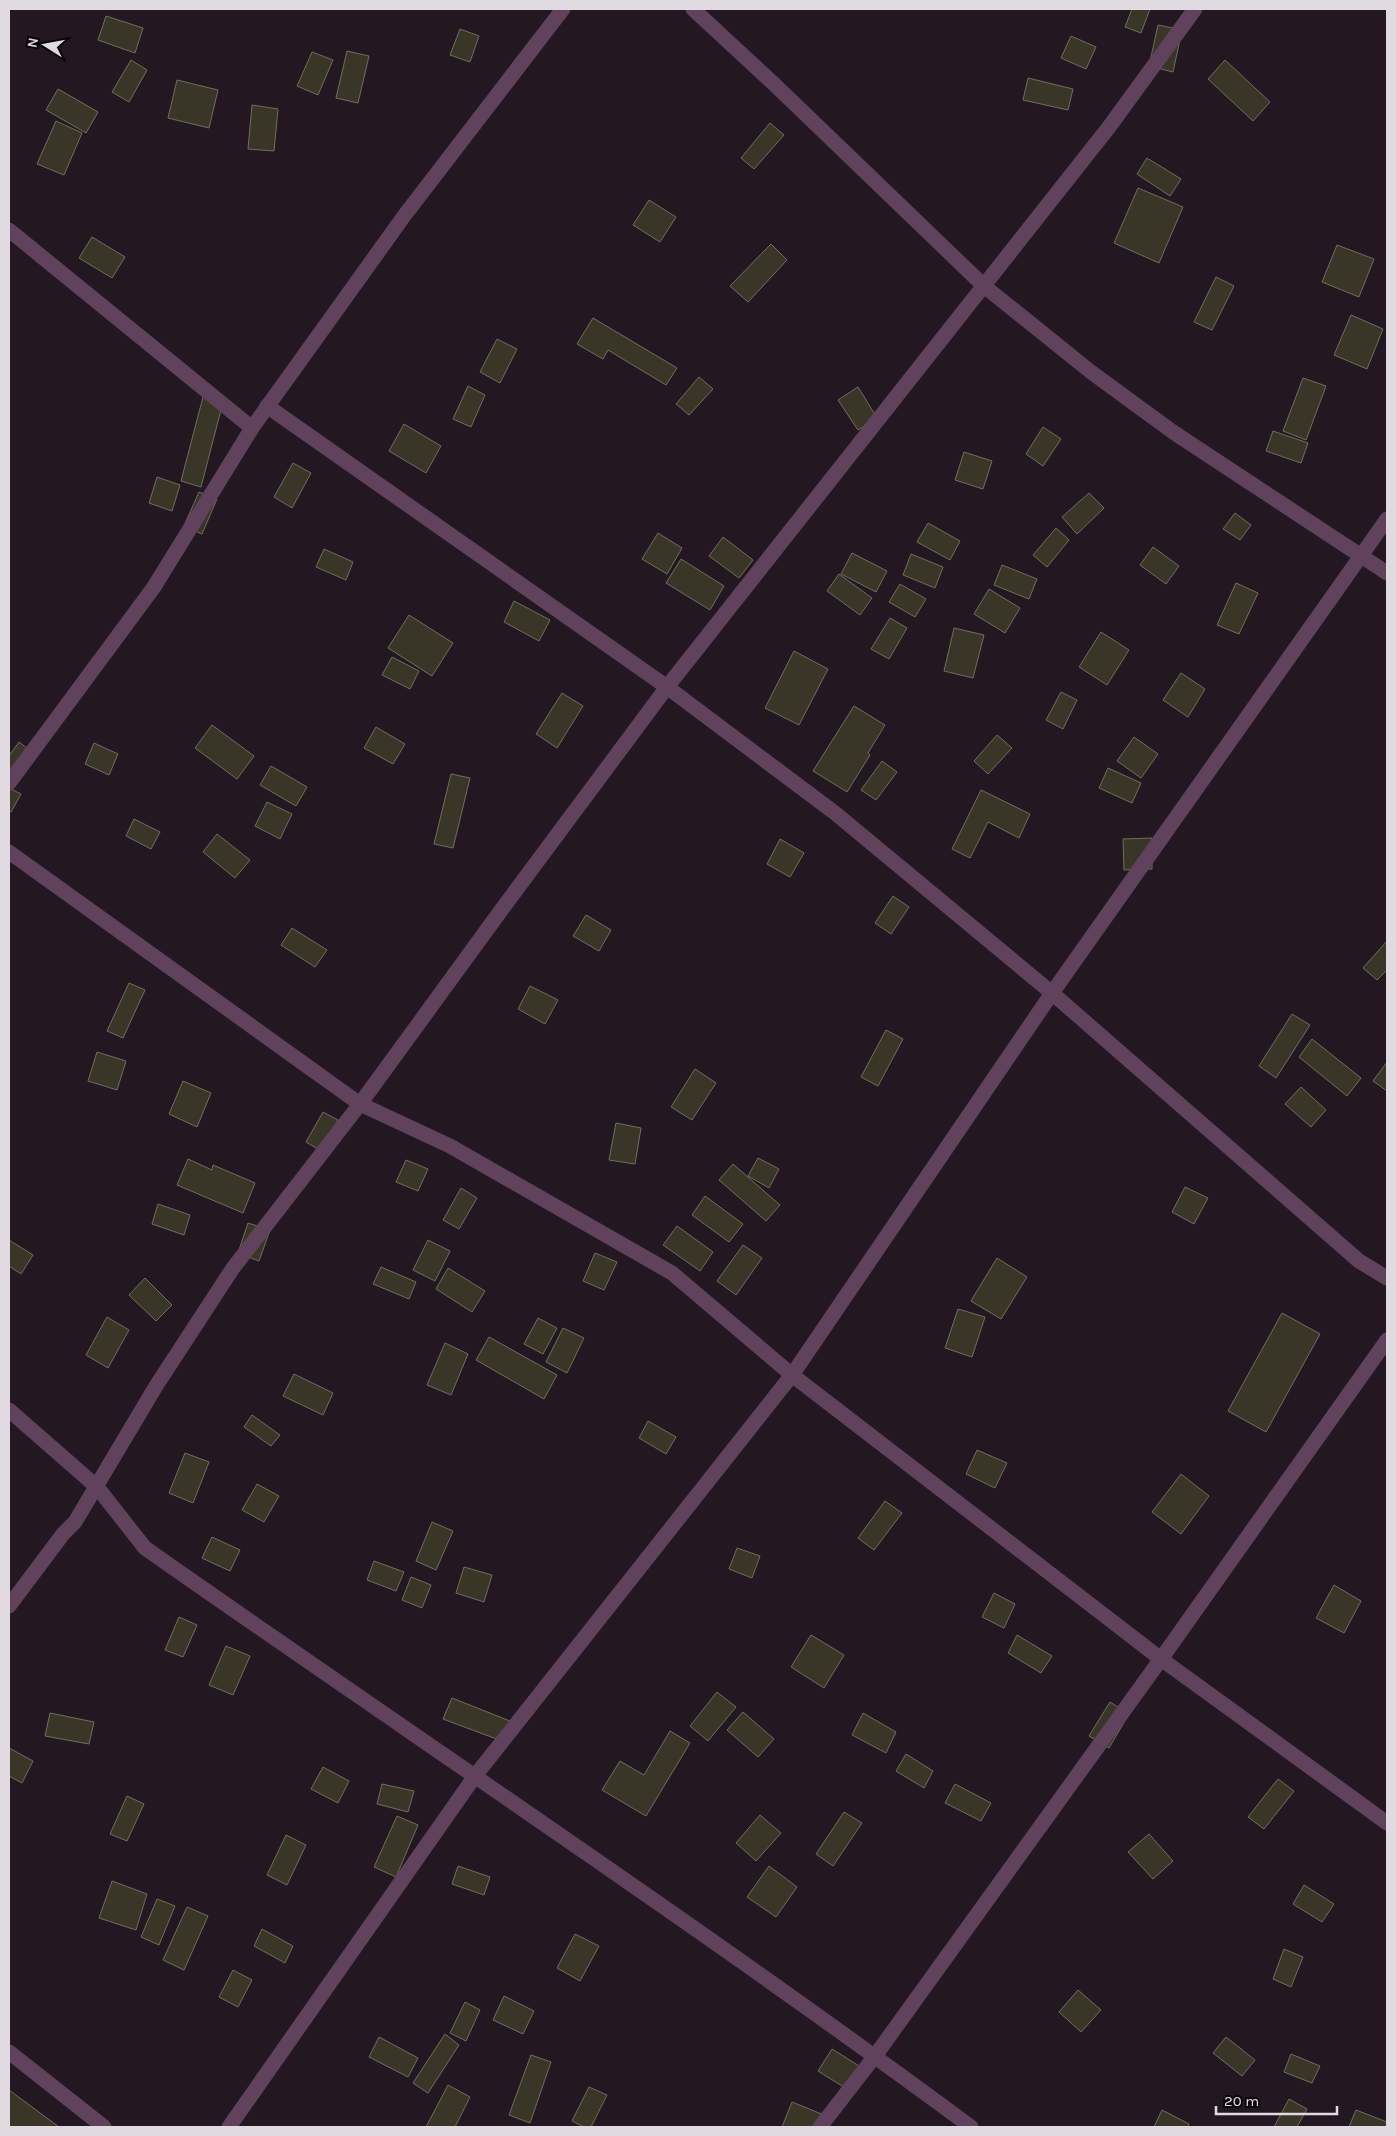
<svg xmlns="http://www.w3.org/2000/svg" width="1396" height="2136" viewBox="0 0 1396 2136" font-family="Karla,sans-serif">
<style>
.building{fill:#393627;stroke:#726e5d}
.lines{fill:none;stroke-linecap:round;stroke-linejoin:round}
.street{stroke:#60425d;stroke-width:15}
</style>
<rect width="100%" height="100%" fill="#231822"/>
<g class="building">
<polygon points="1132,9 1150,9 1141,33 1125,27"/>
<polygon points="106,16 143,28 135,53 98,40"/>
<polygon points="1158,25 1182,30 1173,72 1149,66"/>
<polygon points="460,29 479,36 470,62 450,55"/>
<polygon points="1071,36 1096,47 1086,69 1061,58"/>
<polygon points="347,51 369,56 358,103 336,98"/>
<polygon points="312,52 333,60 318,95 297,86"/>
<polygon points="131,60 147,70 129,102 112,92"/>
<polygon points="1225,60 1270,102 1253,121 1208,79"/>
<polygon points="1028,78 1073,89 1068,110 1023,100"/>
<polygon points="177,80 218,90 209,128 168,118"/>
<polygon points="58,89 98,112 86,133 46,110"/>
<polygon points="252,105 278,109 274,151 248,149"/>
<polygon points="56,121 82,133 64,175 37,164"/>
<polygon points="770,123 784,135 754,169 741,158"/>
<polygon points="1147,158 1181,179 1170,196 1137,174"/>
<polygon points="1138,188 1183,207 1159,263 1114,243"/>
<polygon points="649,200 676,217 660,242 633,225"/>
<polygon points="92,237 125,257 112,278 79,258"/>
<polygon points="771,244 787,260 748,302 730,286"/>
<polygon points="1337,245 1374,259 1359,297 1322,282"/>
<polygon points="1216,277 1234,286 1212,330 1194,322"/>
<polygon points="1351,315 1383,329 1367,369 1334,355"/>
<polygon points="593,318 677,368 666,385 608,350 603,359 577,344"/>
<polygon points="497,339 517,349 500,383 480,372"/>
<polygon points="699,377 713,389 689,415 676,404"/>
<polygon points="1303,378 1326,386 1306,440 1283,431"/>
<polygon points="468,386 485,395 471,427 453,419"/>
<polygon points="858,387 877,418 858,430 838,400"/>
<polygon points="203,397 223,402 201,487 181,481"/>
<polygon points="404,424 441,446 426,473 389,451"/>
<polygon points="1043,427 1061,439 1043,466 1026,454"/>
<polygon points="1273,431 1308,443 1301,463 1266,451"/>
<polygon points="964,452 992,461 983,489 955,480"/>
<polygon points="293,463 311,473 292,508 274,497"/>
<polygon points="157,477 180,485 172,511 149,503"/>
<polygon points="199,492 217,499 202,534 184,526"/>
<polygon points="1089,493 1104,508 1077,534 1062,517"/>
<polygon points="1235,513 1251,525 1240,540 1223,529"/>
<polygon points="928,523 960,541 950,560 917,542"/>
<polygon points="1056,528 1069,540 1047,567 1033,555"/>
<polygon points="658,533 682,548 667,574 642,559"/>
<polygon points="723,537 753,560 739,578 709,556"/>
<polygon points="1153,547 1179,566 1166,584 1140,565"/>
<polygon points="324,549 353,562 346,580 316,567"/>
<polygon points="852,553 887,571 876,592 841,574"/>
<polygon points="911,554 943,567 935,588 903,575"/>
<polygon points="681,559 724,586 710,610 666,583"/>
<polygon points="1002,565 1037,579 1029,599 994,585"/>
<polygon points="839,574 872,598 860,615 827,591"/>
<polygon points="1236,583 1258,593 1239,634 1217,625"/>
<polygon points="900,584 926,599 915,617 889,602"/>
<polygon points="989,589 1020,608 1005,633 974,614"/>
<polygon points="514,601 550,620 539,641 504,622"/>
<polygon points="409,615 453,643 432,676 388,648"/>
<polygon points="890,618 907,628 889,659 871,649"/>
<polygon points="954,628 984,635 973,678 944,671"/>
<polygon points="1101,632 1129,650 1107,685 1079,667"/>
<polygon points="794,651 828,669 799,725 765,708"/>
<polygon points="392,657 419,671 410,689 382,675"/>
<polygon points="1181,673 1205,689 1188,717 1163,700"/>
<polygon points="1061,692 1077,700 1063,729 1046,720"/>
<polygon points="562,693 583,706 557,748 536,734"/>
<polygon points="854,706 885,725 868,753 870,755 847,792 813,771"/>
<polygon points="212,725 254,756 237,779 195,748"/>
<polygon points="376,727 405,744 393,764 364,748"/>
<polygon points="997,735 1012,748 988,774 974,761"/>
<polygon points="1134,737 1158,754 1141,778 1117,761"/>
<polygon points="19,742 37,756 9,783 9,756"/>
<polygon points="94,743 118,754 109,775 85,764"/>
<polygon points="882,761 897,772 876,800 861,790"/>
<polygon points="271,766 307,787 296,806 260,785"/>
<polygon points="1108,768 1141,783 1132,803 1099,788"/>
<polygon points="451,774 470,778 453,848 434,844"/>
<polygon points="9,788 21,794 11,812 9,811"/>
<polygon points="981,790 1030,814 1019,838 988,822 970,858 952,849"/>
<polygon points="267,802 292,814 280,839 255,826"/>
<polygon points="134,819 160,832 151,849 126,836"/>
<polygon points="217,834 250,860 235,878 203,852"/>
<polygon points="1152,838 1152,869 1124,870 1123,839"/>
<polygon points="780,839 804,853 790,877 767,864"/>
<polygon points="893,896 909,907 891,934 875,923"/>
<polygon points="586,915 611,930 599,951 573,936"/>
<polygon points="292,928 327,950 315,967 281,945"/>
<polygon points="1387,941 1387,970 1377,980 1363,968"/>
<polygon points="129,983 145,990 123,1038 107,1031"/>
<polygon points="530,986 558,1000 545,1024 518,1009"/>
<polygon points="1292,1014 1310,1025 1276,1078 1259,1066"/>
<polygon points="886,1030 903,1039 878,1086 861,1077"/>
<polygon points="1312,1039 1361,1078 1347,1096 1299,1057"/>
<polygon points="97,1052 126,1061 117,1090 88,1081"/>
<polygon points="1387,1062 1387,1091 1373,1081"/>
<polygon points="695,1069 716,1083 692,1120 671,1107"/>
<polygon points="183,1081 211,1093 197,1127 169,1114"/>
<polygon points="1301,1087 1326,1110 1311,1127 1285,1104"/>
<polygon points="323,1112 338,1120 321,1151 306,1142"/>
<polygon points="616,1123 641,1128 635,1164 609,1160"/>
<polygon points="758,1158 779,1169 769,1188 748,1176"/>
<polygon points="188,1159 212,1170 213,1165 255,1183 243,1213 177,1185"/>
<polygon points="406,1160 428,1169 418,1191 396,1182"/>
<polygon points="733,1164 780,1205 766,1221 719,1180"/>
<polygon points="1185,1187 1208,1198 1194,1224 1172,1212"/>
<polygon points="461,1188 477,1198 459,1229 443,1220"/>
<polygon points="705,1196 743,1224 729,1242 692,1215"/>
<polygon points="158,1204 190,1215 184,1235 152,1224"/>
<polygon points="248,1223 270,1230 259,1261 238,1253"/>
<polygon points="677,1226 713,1252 700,1271 663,1245"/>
<polygon points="9,1240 33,1255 21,1274 9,1266"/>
<polygon points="428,1240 450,1251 435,1281 413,1270"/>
<polygon points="743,1245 762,1258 736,1295 717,1281"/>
<polygon points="595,1253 617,1262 604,1290 583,1281"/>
<polygon points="997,1258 1027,1277 1001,1319 971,1301"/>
<polygon points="381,1267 416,1282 409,1299 373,1284"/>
<polygon points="448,1268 485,1291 472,1312 436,1289"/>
<polygon points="145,1278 172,1305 156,1321 129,1295"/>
<polygon points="958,1309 985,1317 972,1357 945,1348"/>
<polygon points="1282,1313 1320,1334 1266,1432 1228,1411"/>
<polygon points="107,1317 129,1330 108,1368 86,1355"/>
<polygon points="538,1318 557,1328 543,1354 524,1344"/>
<polygon points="563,1328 584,1338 567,1373 546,1362"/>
<polygon points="489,1337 557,1375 544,1399 476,1360"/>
<polygon points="445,1343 468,1354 451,1395 427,1385"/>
<polygon points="294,1374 333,1393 323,1415 283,1396"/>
<polygon points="252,1415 280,1435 271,1446 244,1427"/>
<polygon points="648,1421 676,1437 666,1454 639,1438"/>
<polygon points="977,1450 1007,1463 995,1488 966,1474"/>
<polygon points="185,1453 209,1462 193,1503 169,1493"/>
<polygon points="1181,1474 1209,1496 1181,1534 1152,1512"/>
<polygon points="257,1484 279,1496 264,1522 242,1510"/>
<polygon points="885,1501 902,1513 874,1550 858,1538"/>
<polygon points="432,1522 453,1531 436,1570 416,1561"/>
<polygon points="212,1537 240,1550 230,1571 202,1558"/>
<polygon points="737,1548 760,1556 752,1578 729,1569"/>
<polygon points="374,1561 404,1572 396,1591 367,1580"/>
<polygon points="464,1567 492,1575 484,1602 456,1593"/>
<polygon points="411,1577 431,1585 422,1608 402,1600"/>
<polygon points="1334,1585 1361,1601 1344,1633 1316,1618"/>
<polygon points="994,1593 1015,1604 1004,1628 982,1617"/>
<polygon points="179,1617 197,1625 183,1657 165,1650"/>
<polygon points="811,1635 844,1655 824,1688 791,1667"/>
<polygon points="1017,1635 1052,1656 1041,1673 1008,1653"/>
<polygon points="226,1646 250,1656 233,1695 209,1685"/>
<polygon points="717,1692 736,1707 708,1741 690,1726"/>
<polygon points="452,1698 510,1721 502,1741 443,1719"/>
<polygon points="1110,1702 1129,1714 1109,1748 1089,1736"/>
<polygon points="743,1712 774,1739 758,1757 727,1730"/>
<polygon points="50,1713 94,1722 89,1744 45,1736"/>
<polygon points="863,1713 896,1732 886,1753 852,1735"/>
<polygon points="670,1731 690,1743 646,1816 602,1790 620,1761 644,1775"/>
<polygon points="9,1748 33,1761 22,1783 9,1776"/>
<polygon points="906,1754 933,1771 924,1788 896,1771"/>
<polygon points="323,1767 349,1781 338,1803 311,1789"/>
<polygon points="1278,1779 1294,1791 1264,1829 1248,1817"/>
<polygon points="382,1784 414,1791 408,1812 377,1804"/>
<polygon points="955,1784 991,1803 981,1821 945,1803"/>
<polygon points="127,1796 144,1804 127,1841 110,1834"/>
<polygon points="844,1812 862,1823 833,1866 816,1854"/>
<polygon points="760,1815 781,1833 756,1861 736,1843"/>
<polygon points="397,1816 418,1825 396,1877 374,1867"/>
<polygon points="1149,1834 1173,1861 1153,1879 1128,1852"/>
<polygon points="286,1835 306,1845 287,1885 267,1875"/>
<polygon points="458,1866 490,1877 484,1895 452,1884"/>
<polygon points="769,1866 797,1887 776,1917 747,1897"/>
<polygon points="112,1881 147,1894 136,1930 99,1918"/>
<polygon points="1304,1885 1334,1904 1322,1922 1293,1904"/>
<polygon points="157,1899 175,1906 159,1945 141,1937"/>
<polygon points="187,1907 208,1916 184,1970 163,1960"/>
<polygon points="262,1929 293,1946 285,1963 254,1946"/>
<polygon points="575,1934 599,1946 580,1981 557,1968"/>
<polygon points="1284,1949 1303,1957 1291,1987 1273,1979"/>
<polygon points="233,1970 252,1980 238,2007 219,1997"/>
<polygon points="1078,1990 1101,2010 1081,2032 1059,2012"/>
<polygon points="504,1996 534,2011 523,2034 493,2020"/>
<polygon points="465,2002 480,2010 466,2041 450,2033"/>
<polygon points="445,2034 459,2045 428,2093 413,2083"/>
<polygon points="379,2037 418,2058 408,2077 369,2057"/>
<polygon points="1226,2037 1255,2060 1242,2076 1213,2053"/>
<polygon points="832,2049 864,2069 850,2091 818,2071"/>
<polygon points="1291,2054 1320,2066 1312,2083 1284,2072"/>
<polygon points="531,2055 551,2062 530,2123 509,2115"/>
<polygon points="448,2085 470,2097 455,2127 426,2127"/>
<polygon points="589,2087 607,2095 591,2127 584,2127 572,2121"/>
<polygon points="9,2090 59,2127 9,2127"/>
<polygon points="1289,2099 1307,2109 1297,2127 1274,2127"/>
<polygon points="792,2102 829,2117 825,2127 782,2127"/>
<polygon points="1162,2110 1189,2124 1188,2127 1154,2127"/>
<polygon points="1356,2110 1387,2122 1386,2127 1349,2127"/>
</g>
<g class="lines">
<g class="street">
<polyline points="693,9 774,84 984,286 1091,372 1173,432 1387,573"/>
<polyline points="9,230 252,428"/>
<polyline points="267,406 667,687 835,813 1052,993 1359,1261 1387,1278"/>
<polyline points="9,783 154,587 252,428 404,216 563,9"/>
<polyline points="9,852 360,1104 450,1146 672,1273 792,1375 1161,1659 1387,1823"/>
<path d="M9,1410L97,1487L145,1548C420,1741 701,1927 971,2127"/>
<polyline points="9,1606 63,1534 75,1522 156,1386 233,1268 360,1104 502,909 667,687 1109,127 1195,9"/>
<polyline points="9,2052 104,2127"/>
<polyline points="229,2127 475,1776 792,1375 1052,993 1387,519"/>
<polyline points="820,2127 875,2056 1161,1659 1387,1340"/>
</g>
</g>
<rect width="1396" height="2136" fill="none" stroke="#e2dae1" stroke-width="20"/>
<g transform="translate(45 45) rotate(281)" stroke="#0a0509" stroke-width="4" paint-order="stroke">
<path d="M0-4L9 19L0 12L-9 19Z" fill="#e2dae1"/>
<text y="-8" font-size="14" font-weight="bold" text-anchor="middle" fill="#e2dae1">N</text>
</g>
<path d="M1216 2106v8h121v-8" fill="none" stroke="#e2dae1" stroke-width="2.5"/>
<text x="1224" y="2106" font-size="15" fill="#e2dae1" stroke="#0a0509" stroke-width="4" paint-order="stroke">20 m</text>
</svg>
